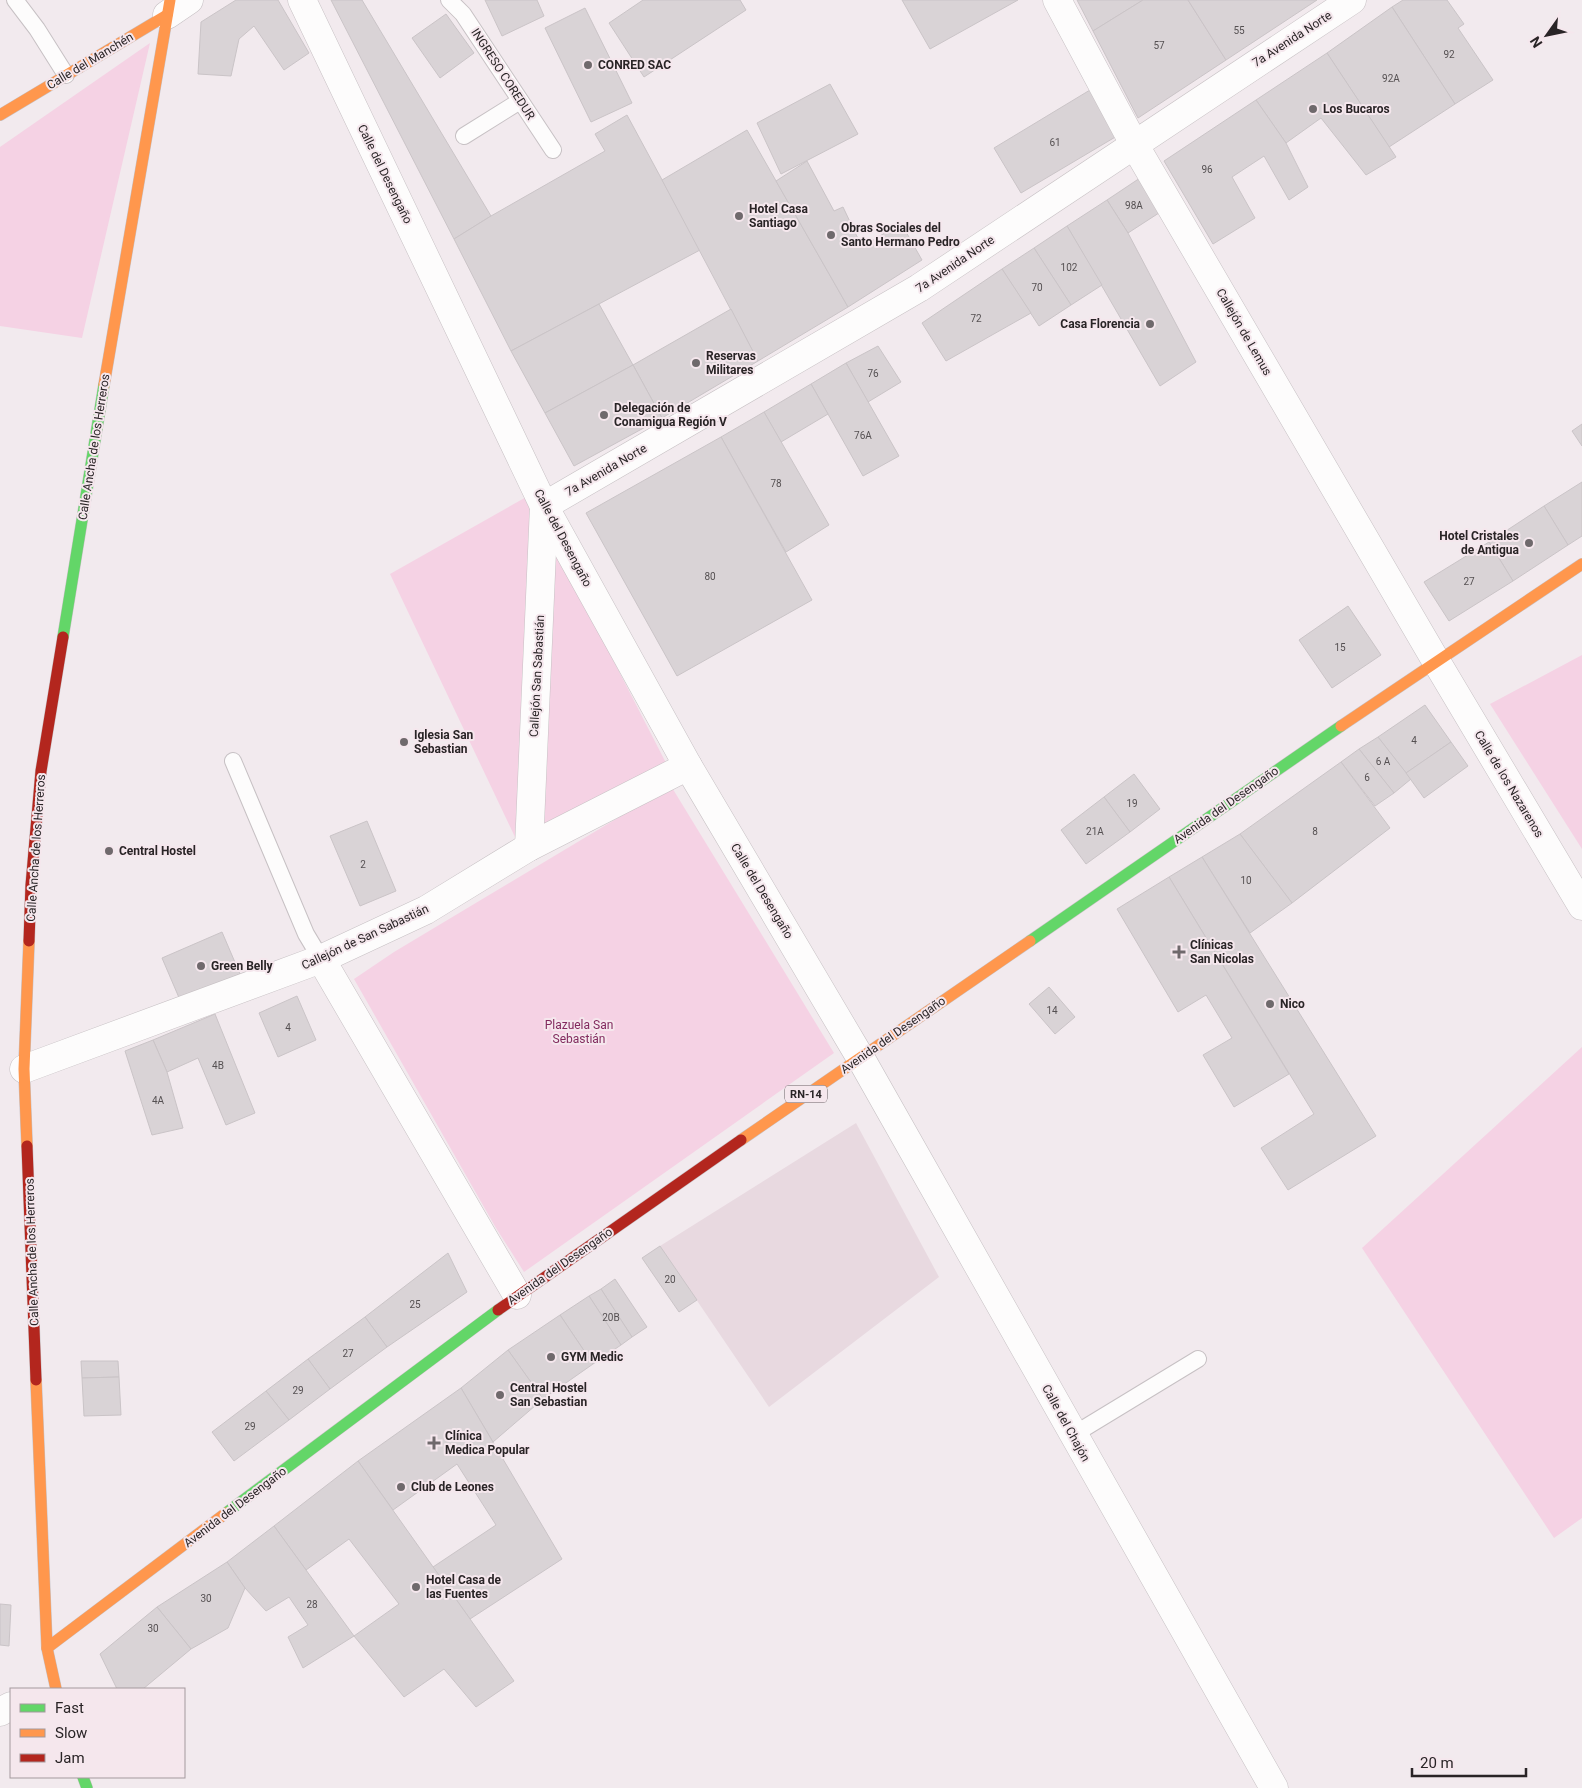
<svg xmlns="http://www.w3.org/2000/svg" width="1582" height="1788" viewBox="0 0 1582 1788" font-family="Roboto,sans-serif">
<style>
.built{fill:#e8d9e0}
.green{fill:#f5d2e4}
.building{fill:#d9d3d6;stroke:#cac4c7}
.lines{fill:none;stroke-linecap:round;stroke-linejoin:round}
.lane-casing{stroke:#c7c1c4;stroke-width:18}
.street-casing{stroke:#c7c1c4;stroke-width:29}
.fast-casing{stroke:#c7c1c4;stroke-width:12}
.slow-casing{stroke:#c7c1c4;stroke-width:12}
.jam-casing{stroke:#c7c1c4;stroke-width:12}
.lane{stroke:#fdfcfc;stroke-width:16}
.street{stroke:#fdfcfc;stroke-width:28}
.fast{stroke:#63d668;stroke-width:11}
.slow{stroke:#ff974d;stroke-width:11}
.jam{stroke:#b3261e;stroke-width:11}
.poi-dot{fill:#6f696c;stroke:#f5e7ed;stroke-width:2}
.labels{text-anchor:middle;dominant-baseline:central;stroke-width:4;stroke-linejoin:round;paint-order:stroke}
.number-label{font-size:10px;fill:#555052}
.shield{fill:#f5e7ed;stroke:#665e62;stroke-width:1}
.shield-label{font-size:11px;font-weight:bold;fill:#292426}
.street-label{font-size:12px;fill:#292426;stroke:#f5e7ed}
.poi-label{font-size:12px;font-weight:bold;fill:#292426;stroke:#f5e7ed;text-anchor:start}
.park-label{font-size:12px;fill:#822a5e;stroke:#f5e7ed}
</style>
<rect width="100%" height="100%" fill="#f2eaee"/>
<polygon class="built" points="856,1123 939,1277 769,1407 660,1246"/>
<g class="green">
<polygon points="150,43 82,338 0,326 0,147"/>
<polygon points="537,491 515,837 390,574"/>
<polygon points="553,543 666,763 544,829"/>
<polygon points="1582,655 1582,849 1490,704"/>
<polygon points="671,786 834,1053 524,1272 496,1228 354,979 394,952"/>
<polygon points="1582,1047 1582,1518 1554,1538 1362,1248"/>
</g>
<g class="building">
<polygon points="236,0 278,0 309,53 284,70 254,26 239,39 231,76 198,74 201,22"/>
<polygon points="331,0 362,0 491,216 454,239"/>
<polygon points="485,0 537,0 544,16 502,36"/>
<polygon points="643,0 740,0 746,10 644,77 609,23"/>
<polygon points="902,0 1018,0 930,49"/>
<polygon points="1077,0 1143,0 1093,31"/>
<polygon points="1143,0 1188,0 1226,60 1138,118 1093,31"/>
<polygon points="1188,0 1317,0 1226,60"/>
<polygon points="1403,0 1447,0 1464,24 1458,28 1493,80 1455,104 1392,7"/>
<polygon points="1392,7 1455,104 1389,147 1327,53"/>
<polygon points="585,8 632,103 591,122 545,28"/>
<polygon points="446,14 474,53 440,78 412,38"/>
<polygon points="1327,53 1396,157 1366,175 1321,118 1286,143 1256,100"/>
<polygon points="830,84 858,134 781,174 757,123"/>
<polygon points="1090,90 1117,136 1021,193 994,148"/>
<polygon points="1256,100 1286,143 1308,187 1289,200 1264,156 1232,177 1255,218 1213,244 1164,161"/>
<polygon points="627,115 700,250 511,351 454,239 491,216 605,151 595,134"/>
<polygon points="747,130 848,307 758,361 662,180"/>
<polygon points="807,161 834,211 843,207 862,247 901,223 922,260 848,307 776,181"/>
<polygon points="1140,178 1162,211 1128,233 1107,200"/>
<polygon points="1107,200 1128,233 1196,362 1160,386 1067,226"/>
<polygon points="1067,226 1102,285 1071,305 1034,248"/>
<polygon points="1034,248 1071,305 1039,326 1002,269"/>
<polygon points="1002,269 1031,313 946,361 922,323"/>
<polygon points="599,304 633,365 545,413 511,351"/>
<polygon points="731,309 758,361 662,418 633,365"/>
<polygon points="878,346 901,382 868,402 846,363"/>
<polygon points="846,363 899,456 863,476 811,384"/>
<polygon points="633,365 662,418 574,466 545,413"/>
<polygon points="811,384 828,414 781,442 764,412"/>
<polygon points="764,412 829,525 786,552 721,437"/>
<polygon points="1582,424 1582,446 1572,431"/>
<polygon points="721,437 812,600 677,676 586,513"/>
<polygon points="1582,482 1582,536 1568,545 1544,506"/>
<polygon points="1544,506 1568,545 1513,581 1489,542"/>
<polygon points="1489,542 1513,581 1449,621 1424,582"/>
<polygon points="1348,606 1381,655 1332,688 1299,640"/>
<polygon points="1425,705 1451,742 1406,773 1378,737"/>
<polygon points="1378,737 1411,779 1394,793 1359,749"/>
<polygon points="1451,742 1468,766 1424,798 1406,773"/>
<polygon points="1359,749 1394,793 1375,806 1341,762"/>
<polygon points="1341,762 1390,828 1292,903 1240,834"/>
<polygon points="1134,774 1160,809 1130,832 1104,797"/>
<polygon points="1104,797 1130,832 1086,864 1061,830"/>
<polygon points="367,821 396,891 360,906 330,836"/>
<polygon points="1240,834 1292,903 1250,933 1202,857"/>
<polygon points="1202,857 1376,1136 1288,1190 1261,1148 1314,1114 1169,877"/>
<polygon points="1169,877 1289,1074 1234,1107 1203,1055 1232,1038 1206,995 1178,1012 1117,909"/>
<polygon points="222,932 240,974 180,1000 162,958"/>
<polygon points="1049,987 1075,1017 1055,1034 1029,1004"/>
<polygon points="297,996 316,1040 278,1057 259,1013"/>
<polygon points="215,1014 255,1113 226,1125 198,1058 167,1072 153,1040"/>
<polygon points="153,1040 167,1072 183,1128 152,1135 125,1051"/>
<polygon points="660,1246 697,1300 679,1312 642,1258"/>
<polygon points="448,1253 467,1292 387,1347 365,1317"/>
<polygon points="615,1279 647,1327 632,1337 601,1289"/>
<polygon points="601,1289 632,1337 621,1345 589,1296"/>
<polygon points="589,1296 621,1345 593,1364 560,1315"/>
<polygon points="560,1315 593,1364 543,1399 508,1350"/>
<polygon points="365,1317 387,1347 330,1389 308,1359"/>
<polygon points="508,1350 543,1399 493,1442 461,1388"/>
<polygon points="308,1359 330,1389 289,1420 266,1391"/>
<polygon points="81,1361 118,1361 119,1377 82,1378"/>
<polygon points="119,1377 121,1415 84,1416 82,1378"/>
<polygon points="461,1388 562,1559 470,1619 433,1567 496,1525 457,1464 393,1510 358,1461"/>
<polygon points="266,1391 289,1420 234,1461 212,1432"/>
<polygon points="358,1461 514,1681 476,1707 444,1669 404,1697 354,1636 399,1604 349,1539 306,1570 274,1526"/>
<polygon points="274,1526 354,1636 303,1668 288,1637 308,1625 289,1597 266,1611 245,1588 227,1562"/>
<polygon points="227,1562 245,1588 228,1628 191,1649 157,1607"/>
<polygon points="0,1604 11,1605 9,1646 0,1645"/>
<polygon points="157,1607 191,1649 143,1689 117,1689 100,1654"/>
</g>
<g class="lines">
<defs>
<g id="lane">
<polyline points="15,0 37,29 66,75"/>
<polyline points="449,0 463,14 553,150"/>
<polyline points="464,136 520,101"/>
<polyline points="233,761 306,934 321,959"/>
<polyline points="1073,1435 1198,1359"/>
</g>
<g id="street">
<polyline points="302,0 544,506 688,766 860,1057 1274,1788"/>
<polyline points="1057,0 1134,144 1436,661 1582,906"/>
<polyline points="167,15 189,0"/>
<polyline points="529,847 544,506 919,288 1352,0"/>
<polyline points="321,959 517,1295"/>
<polyline points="24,1069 321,959 426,910 529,847 688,766"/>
<polyline points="0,1712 11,1706"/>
</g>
<g id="fast">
<polyline points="63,637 104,385"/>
<polyline points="1030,941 1341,726"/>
<polyline points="226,1513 498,1310"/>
<polyline points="83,1777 87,1788"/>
</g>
<g id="slow">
<polyline points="0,115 167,15"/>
<polyline points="104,385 170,0"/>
<polyline points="1341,726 1582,564"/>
<polyline points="741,1140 1030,941"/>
<polyline points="27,1146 24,1069 29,941"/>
<polyline points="36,1380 47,1648 56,1689"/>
<polyline points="47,1648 226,1513"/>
</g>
<g id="jam">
<polyline points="29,941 31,885 41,771 63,637"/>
<polyline points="27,1146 36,1380"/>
<polyline points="498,1310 741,1140"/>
</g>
</defs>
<use href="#lane" class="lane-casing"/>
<use href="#street" class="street-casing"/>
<use href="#fast" class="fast-casing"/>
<use href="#slow" class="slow-casing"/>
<use href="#jam" class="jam-casing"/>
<use href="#lane" class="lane"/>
<use href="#street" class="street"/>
<use href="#fast" class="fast"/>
<use href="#slow" class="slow"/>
<use href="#jam" class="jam"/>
</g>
<g class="poi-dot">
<circle cx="588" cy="65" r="5"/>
<circle cx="1313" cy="109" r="5"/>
<circle cx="739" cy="216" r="5"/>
<circle cx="831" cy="235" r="5"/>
<circle cx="1150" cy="324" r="5"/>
<circle cx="696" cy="363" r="5"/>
<circle cx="604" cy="415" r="5"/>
<circle cx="1529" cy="543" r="5"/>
<circle cx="404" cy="742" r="5"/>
<circle cx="109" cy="851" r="5"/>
<path d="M1176.5 944.5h5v5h5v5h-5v5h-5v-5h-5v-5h5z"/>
<circle cx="201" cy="966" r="5"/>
<circle cx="1270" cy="1004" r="5"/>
<circle cx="551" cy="1357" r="5"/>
<circle cx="500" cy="1395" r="5"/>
<path d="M431.5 1435.5h5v5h5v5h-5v5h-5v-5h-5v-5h5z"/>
<circle cx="401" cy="1487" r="5"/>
<circle cx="416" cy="1587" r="5"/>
</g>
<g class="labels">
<g class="number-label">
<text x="1239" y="30">55</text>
<text x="1159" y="45">57</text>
<text x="1449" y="54">92</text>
<text x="1391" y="78">92A</text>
<text x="1055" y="142">61</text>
<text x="1207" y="169">96</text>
<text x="1134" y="205">98A</text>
<text x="1069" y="267">102</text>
<text x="1037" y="287">70</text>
<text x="976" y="318">72</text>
<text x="873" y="373">76</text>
<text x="863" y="435">76A</text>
<text x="776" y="483">78</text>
<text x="710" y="576">80</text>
<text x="1469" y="581">27</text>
<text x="1340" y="647">15</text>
<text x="1414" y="740">4</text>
<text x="1383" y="761">6 A</text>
<text x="1367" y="777">6</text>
<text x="1132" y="803">19</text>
<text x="1095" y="831">21A</text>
<text x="1315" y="831">8</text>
<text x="363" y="864">2</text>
<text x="1246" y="880">10</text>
<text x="1052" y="1010">14</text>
<text x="288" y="1027">4</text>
<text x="218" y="1065">4B</text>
<text x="158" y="1100">4A</text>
<text x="670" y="1279">20</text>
<text x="415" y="1304">25</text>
<text x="611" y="1317">20B</text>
<text x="348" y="1353">27</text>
<text x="298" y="1390">29</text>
<text x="250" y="1426">29</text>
<text x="206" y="1598">30</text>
<text x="312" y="1604">28</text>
<text x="153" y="1628">30</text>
</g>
<rect class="shield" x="785" y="1085.5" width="42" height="17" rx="4"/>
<g class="shield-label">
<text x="806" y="1094">RN-14</text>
</g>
<g class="street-label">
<text transform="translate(1292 39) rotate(-33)">7a Avenida Norte</text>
<text transform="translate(90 61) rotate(-31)">Calle del Manchén</text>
<text transform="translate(503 74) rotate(57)">INGRESO COREDUR</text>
<text transform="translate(385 174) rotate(64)">Calle del Desengaño</text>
<text transform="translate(955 264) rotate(-34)">7a Avenida Norte</text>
<text transform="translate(1244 332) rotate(60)">Callejón de Lemus</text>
<text transform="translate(94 447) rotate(-81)">Calle Ancha de los Herreros</text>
<text transform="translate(606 470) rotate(-30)">7a Avenida Norte</text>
<text transform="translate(563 538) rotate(62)">Calle del Desengaño</text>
<text transform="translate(537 676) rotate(-87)">Callejón San Sabastián</text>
<text transform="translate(1509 784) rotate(59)">Calle de los Nazarenos</text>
<text transform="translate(1226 805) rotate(-35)">Avenida del Desengaño</text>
<text transform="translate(36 848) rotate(-86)">Calle Ancha de los Herreros</text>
<text transform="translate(762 891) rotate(59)">Calle del Desengaño</text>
<text transform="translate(365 937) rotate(-25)">Callejón de San Sabastián</text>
<text transform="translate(893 1035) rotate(-35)">Avenida del Desengaño</text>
<text transform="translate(32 1252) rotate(-92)">Calle Ancha de los Herreros</text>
<text transform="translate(560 1266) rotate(-35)">Avenida del Desengaño</text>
<text transform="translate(1066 1423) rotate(61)">Calle del Chajón</text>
<text transform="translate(235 1507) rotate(-37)">Avenida del Desengaño</text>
</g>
<g class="poi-label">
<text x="598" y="65">CONRED SAC</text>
<text x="1323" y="109">Los Bucaros</text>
<text x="749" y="209">Hotel Casa<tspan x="749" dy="14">Santiago</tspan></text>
<text x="841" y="228">Obras Sociales del<tspan x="841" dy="14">Santo Hermano Pedro</tspan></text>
<text x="1140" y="324" text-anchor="end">Casa Florencia</text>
<text x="706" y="356">Reservas<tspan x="706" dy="14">Militares</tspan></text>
<text x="614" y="408">Delegación de<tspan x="614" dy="14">Conamigua Región V</tspan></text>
<text x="1519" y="536" text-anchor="end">Hotel Cristales<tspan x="1519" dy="14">de Antigua</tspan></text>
<text x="414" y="735">Iglesia San<tspan x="414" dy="14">Sebastian</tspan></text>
<text x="119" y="851">Central Hostel</text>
<text x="1190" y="945">Clínicas<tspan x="1190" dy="14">San Nicolas</tspan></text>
<text x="211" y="966">Green Belly</text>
<text x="1280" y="1004">Nico</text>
<text x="561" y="1357">GYM Medic</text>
<text x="510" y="1388">Central Hostel<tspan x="510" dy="14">San Sebastian</tspan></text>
<text x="445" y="1436">Clínica<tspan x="445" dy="14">Medica Popular</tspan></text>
<text x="411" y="1487">Club de Leones</text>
<text x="426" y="1580">Hotel Casa de<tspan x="426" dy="14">las Fuentes</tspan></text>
</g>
<g class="park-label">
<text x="579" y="1025">Plazuela San<tspan x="579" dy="14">Sebastián</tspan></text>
</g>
</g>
<rect x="10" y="1688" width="175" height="90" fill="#f5e7ed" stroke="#a3999d"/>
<rect x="20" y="1704" width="25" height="8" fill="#63d668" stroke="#a3999d"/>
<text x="55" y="1713" font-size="15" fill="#292426">Fast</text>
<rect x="20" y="1729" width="25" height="8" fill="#ff974d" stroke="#a3999d"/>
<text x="55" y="1738" font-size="15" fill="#292426">Slow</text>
<rect x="20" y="1754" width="25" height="8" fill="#b3261e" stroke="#a3999d"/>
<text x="55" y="1763" font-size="15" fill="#292426">Jam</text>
<g transform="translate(1547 35) rotate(237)" stroke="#f5e7ed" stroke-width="4" paint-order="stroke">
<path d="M0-4L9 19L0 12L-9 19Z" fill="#292426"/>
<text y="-8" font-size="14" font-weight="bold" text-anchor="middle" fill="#292426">N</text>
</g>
<path d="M1412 1768v8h114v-8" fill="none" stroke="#292426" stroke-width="2.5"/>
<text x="1420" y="1768" font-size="15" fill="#292426" stroke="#f5e7ed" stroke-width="4" paint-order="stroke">20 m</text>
</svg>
